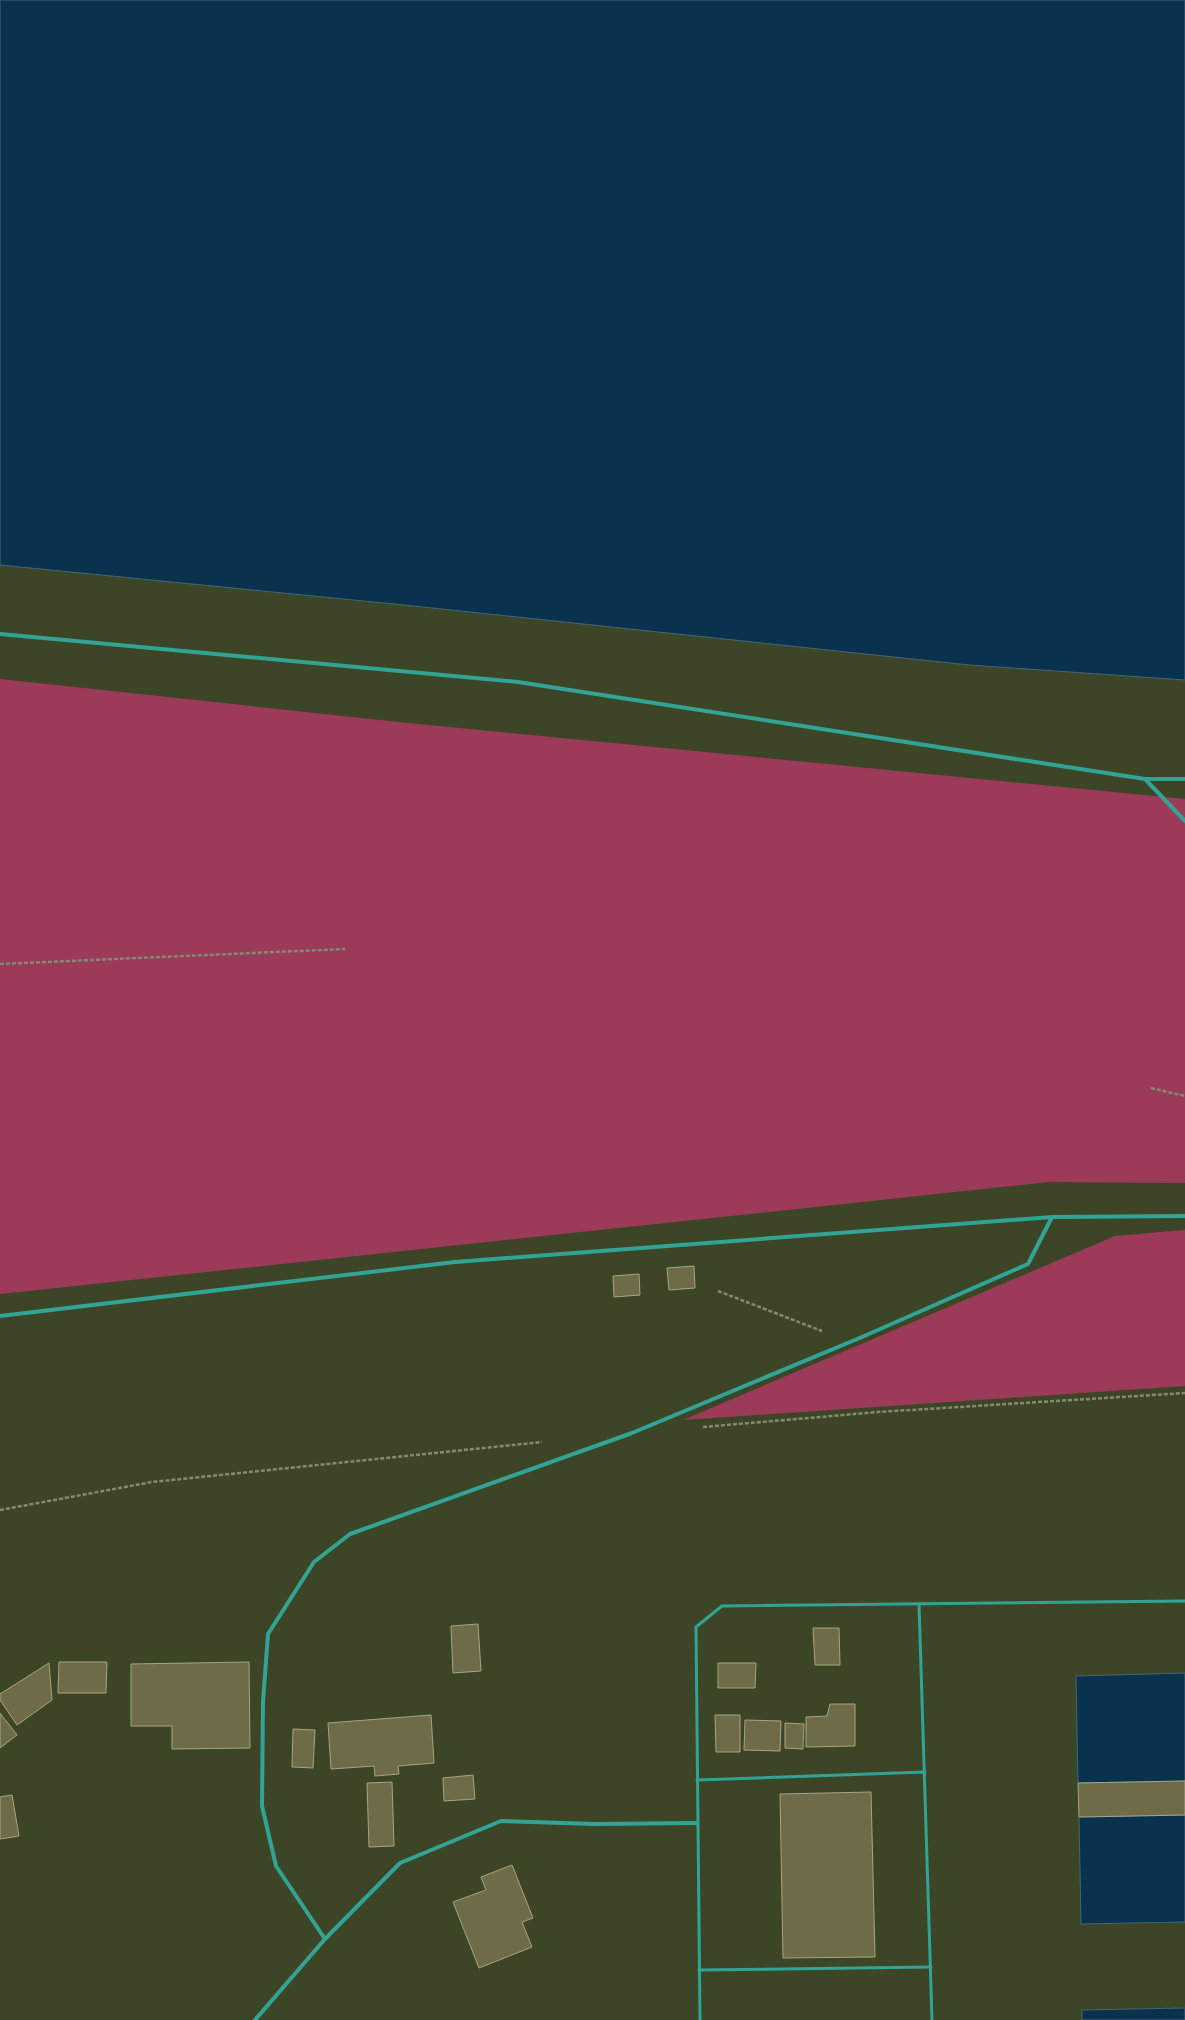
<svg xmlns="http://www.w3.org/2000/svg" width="1185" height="2020" viewBox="0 0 1185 2020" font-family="'Space Grotesk',sans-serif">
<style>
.green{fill:#9b3b59}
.water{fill:#09324e;stroke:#476674}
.building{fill:#6e6b48;stroke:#a8a580}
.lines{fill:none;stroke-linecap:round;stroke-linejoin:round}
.path{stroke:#838c72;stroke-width:2.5;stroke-dasharray:4 2;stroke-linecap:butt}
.lane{stroke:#32a496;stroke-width:3}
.street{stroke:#32a496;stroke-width:4}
</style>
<rect width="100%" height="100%" fill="#3c4627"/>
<g class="green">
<polygon points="0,679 408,723 1185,799 1185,1183 1049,1182 0,1294"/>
<polygon points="1185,1230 1185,1386 683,1420 1115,1236"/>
</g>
<g class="water">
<polygon points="0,0 1185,0 1185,680 969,665 404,605 0,565"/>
<polygon points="1185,1673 1185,1781 1078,1783 1076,1676"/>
<polygon points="1185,1815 1185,1922 1081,1924 1079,1817"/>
<polygon points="1185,2008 1185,2020 1082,2020 1082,2010"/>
</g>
<g class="building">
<polygon points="694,1266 695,1288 669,1290 667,1268"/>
<polygon points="639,1274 640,1295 614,1297 613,1276"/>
<polygon points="478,1624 481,1671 453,1673 451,1626"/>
<polygon points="813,1628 839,1628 840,1665 815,1665"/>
<polygon points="59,1662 107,1662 106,1693 58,1693"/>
<polygon points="249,1662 250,1748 172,1749 172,1726 131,1726 131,1664"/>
<polygon points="49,1663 52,1700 17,1725 0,1700 0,1694"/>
<polygon points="718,1663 756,1663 755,1688 718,1688"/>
<polygon points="830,1704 855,1704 855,1746 806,1747 806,1717 827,1716"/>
<polygon points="0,1713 17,1735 0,1748"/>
<polygon points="431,1715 434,1763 398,1766 399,1774 375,1776 374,1766 331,1769 328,1723"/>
<polygon points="715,1715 740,1715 740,1752 716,1752"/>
<polygon points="745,1720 781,1721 780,1751 744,1750"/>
<polygon points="785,1723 804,1724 803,1749 785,1748"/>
<polygon points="293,1729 315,1730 313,1768 292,1767"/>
<polygon points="473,1775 475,1799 444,1801 443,1778"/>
<polygon points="1185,1781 1185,1815 1079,1817 1078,1783"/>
<polygon points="392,1782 394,1846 369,1847 367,1783"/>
<polygon points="871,1792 875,1957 783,1958 780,1794"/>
<polygon points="12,1795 19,1836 0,1839 0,1797"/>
<polygon points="512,1865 533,1918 522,1922 532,1947 479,1968 453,1902 486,1890 481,1877"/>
</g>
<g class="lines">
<g class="path">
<polyline points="0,964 345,949"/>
<polyline points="1151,1088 1185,1096"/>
<polyline points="718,1291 822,1331"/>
<polyline points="703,1427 878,1412 1185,1393"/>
<polyline points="0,1510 152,1482 542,1442"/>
</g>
<g class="lane">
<polyline points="919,1604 932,2020"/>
<polyline points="697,1780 925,1772"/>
<polyline points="699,1970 931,1967"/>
<polyline points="700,2020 696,1627 722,1606 1185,1601"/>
</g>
<g class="street">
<polyline points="0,634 518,682 1145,779 1185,779"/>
<polyline points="1145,779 1185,821"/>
<polyline points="0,1316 455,1262 1052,1217 1185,1216"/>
<polyline points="325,1939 276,1866 262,1806 263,1702 268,1634 314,1562 350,1534 632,1433 862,1337 1028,1264 1052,1217"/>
<polyline points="255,2020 325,1939 400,1863 501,1821 594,1824 697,1823"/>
</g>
</g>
</svg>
